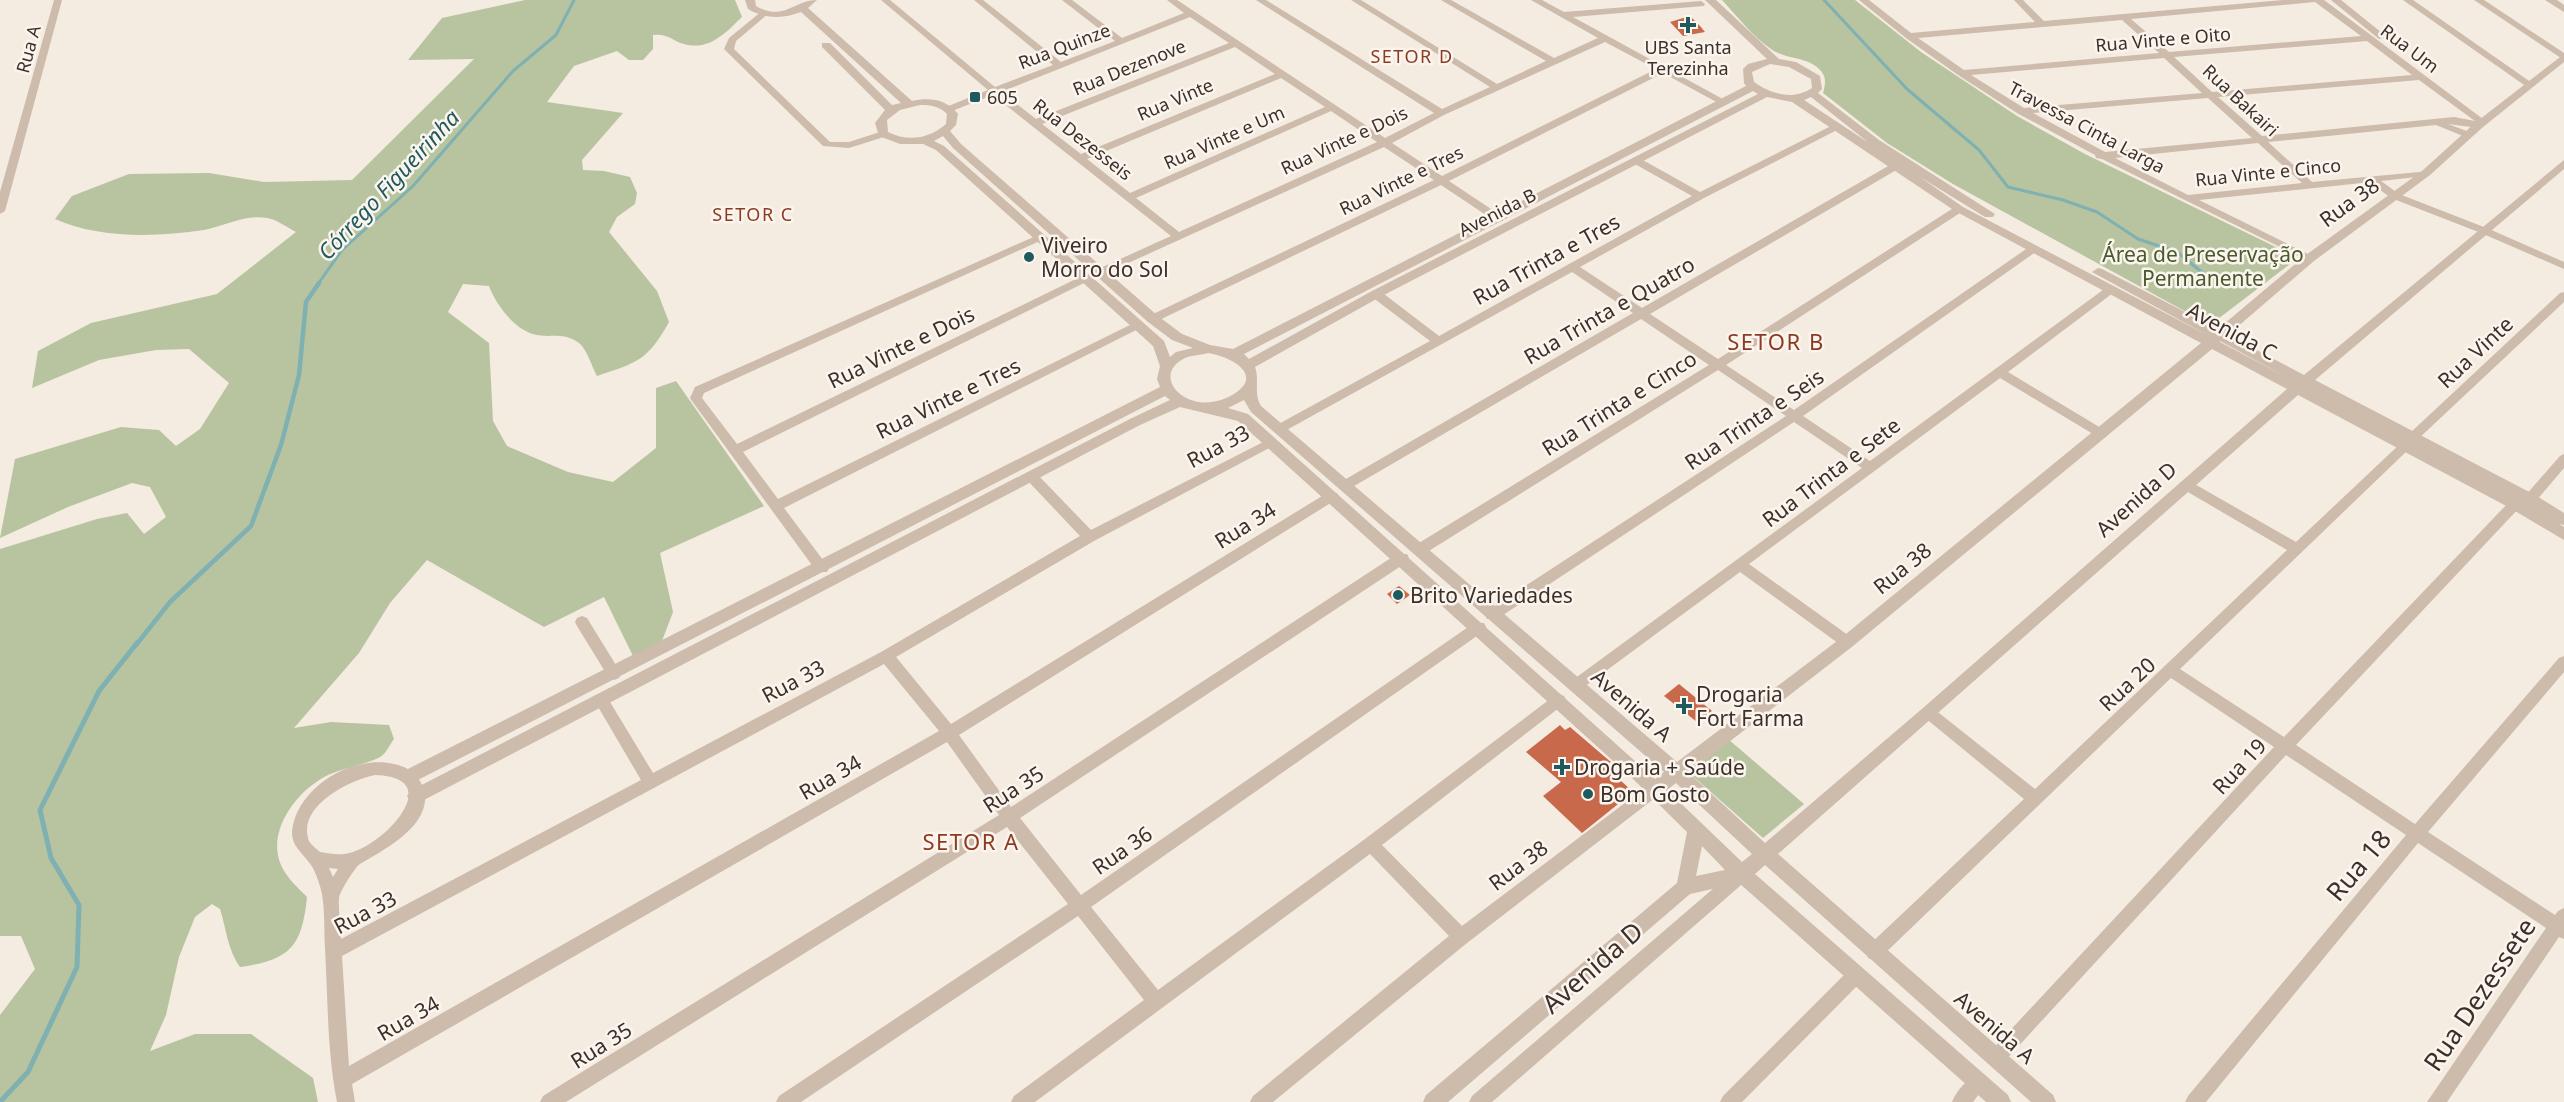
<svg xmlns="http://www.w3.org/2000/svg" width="2564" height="1102" viewBox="0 0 2564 1102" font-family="'Noto Sans',sans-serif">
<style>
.green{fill:#b8c4a0}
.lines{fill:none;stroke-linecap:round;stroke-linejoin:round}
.stream-far2{stroke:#7fb0b2;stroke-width:3}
.stream-far1{stroke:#7fb0b2;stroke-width:4.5}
.stream{stroke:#7fb0b2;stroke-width:5}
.building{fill:#c8694b}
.minor{fill:#cdbbac;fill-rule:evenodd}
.tertiary{fill:#cdbbac;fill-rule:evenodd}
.poi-dot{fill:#1f5a5e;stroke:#fbf5ee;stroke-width:2}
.labels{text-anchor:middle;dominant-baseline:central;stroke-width:5;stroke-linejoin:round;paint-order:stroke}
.far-street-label{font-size:18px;fill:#3b302b;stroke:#fbf5ee}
.far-poi-label{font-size:18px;fill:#3b302b;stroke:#fbf5ee}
.far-neighbourhood-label{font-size:18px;letter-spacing:1.5px;fill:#8c3b22;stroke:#fbf5ee}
.street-label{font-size:21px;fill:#3b302b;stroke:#fbf5ee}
.poi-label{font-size:21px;fill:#3b302b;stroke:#fbf5ee;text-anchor:start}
.park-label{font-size:21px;fill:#4a5a2e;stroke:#fbf5ee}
.water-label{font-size:22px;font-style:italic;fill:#1f5a5e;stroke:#fbf5ee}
.neighbourhood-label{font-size:22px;letter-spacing:1.5px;fill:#8c3b22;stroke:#fbf5ee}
.near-street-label{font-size:26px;fill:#3b302b;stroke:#fbf5ee}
</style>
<rect width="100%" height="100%" fill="#f4ebe1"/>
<g class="green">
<path d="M525,0H735L742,17C725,33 710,51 684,44C671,40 667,33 653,35V49L643,60H629L617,51L574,66L547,102L623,113L582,160L583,170L604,171L630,177L637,193L635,204L617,217L609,232L657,291L669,322C647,361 638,362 597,376C592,367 587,349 579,343C562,331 549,339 533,334C513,328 496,304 489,286L463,284L448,312L489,343L493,421L507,446L568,472L613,482L656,448V388L676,381L764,506L660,553L673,612L662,641L633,656L604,597L544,627L427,560L390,603L359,653L294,728L331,722L389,725L394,739C390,744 386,754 380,757C367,764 343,768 328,775C297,790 266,831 281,865C286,877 298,888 307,897C302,948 289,960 240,967C228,951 226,928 220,909L212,904L195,917L179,957L166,1015L150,1051L195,1034H251L313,1078L318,1102H0V1015L35,969L21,936H0V549L97,519L127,513L144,534L166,517L150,487L132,483L68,507L0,538L15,459L121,427L159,430L176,446L200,429L229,383L189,349L156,350L99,360L32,388L38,351L91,323L217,294L296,232C288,228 276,219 267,218C246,214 224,226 204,230C156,237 100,239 55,219L72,196L129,174L209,173L264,182L352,180L474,59L408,60L442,18Z"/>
<path d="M1722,0H1855L1921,52L2017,116L2085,154L2298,258L2210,325L1953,184L1887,143L1823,93C1825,85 1827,78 1821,71C1809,56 1786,60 1771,49C1753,37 1737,16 1722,0Z"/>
<polygon points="1728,739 1804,804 1763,838 1687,771"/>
</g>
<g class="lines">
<g class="stream-far2">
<polyline points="1824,0 1907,89 1979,150 2008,187 2063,200 2097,212 2138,239 2177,252 2209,278"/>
<polyline points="318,284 342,250 413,186 513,71 556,35 574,0"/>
</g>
<polyline class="stream-far1" points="136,645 170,602 251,526 281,445 299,375 306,302 319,283"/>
<polyline class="stream" points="0,1102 28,1072 77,967 79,905 51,858 40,810 99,691 137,643"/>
</g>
<g class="building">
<polygon points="1690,16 1700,26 1705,32 1683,36 1670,22"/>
<polygon points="1399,586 1410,595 1397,604 1387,594"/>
<polygon points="1679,684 1712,711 1697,722 1664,696"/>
<polygon points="1560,725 1565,730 1570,727 1605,757 1611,762 1605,766 1633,792 1582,833 1543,796 1561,782 1526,752"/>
</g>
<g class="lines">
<g class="minor">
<polygon points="54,0 62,0 5,211 0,214 0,192"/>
<path d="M881,0H890L995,87L1053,65L974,0H983L1061,62L1115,41L1062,0H1072L1122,38L1184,13L1167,0H1177L1385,138L1434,113L1256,0H1266L1442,109L1490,87L1351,0H1361L1497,84L1546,61L1441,0H1451L1554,58L1598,38L1531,0H1542L1564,12L1701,1L1705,4L1704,6L1573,17L1730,103L1722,105L1663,73L1449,181L1503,217V221H1495L1441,185L1153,323L1147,319L1149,316L1434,180L1384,147L1104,274H1096V270L1171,236L993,95L952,111H946V107L988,90ZM1190,17L1229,43L1036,119L1001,92ZM1605,42L1656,69L1442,176L1392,143L1444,115ZM1235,47L1275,74L1081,154L1042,124ZM1281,78L1325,107L1130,193L1087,159ZM1331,111L1377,142L1179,232L1136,198Z"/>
<path d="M1859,0H1869L1911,33L2035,22L2014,0H2023L2044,21L2283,0H2324L2487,122L2479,128L2448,124L2472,133L2473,135L2468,138L2436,125L2268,142L2312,182L2430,171L2431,173L2426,176L2381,181L2399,194L2489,229L2564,262V269L2481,233L2391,198L2375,186L2362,183L2199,200L2316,258L2310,261L2306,260L2102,159L2096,158L2095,155L2017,113L1958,75L1906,38ZM2315,2L2361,36L2169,52L2131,19ZM2122,20L2159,53L1964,70L1918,38ZM2367,41L2412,75L2212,92L2174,57ZM2164,58L2202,93L2024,108L1971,75ZM2419,80L2475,121L2454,117L2262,136L2218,97ZM2208,98L2252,138L2105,152L2033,113ZM2258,143L2302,183L2188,195L2115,158Z"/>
<polygon points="2331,0 2341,0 2387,37 2379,39"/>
<polygon points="2403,0 2413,0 2535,85 2527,87"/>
<polygon points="2474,0 2484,0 2564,53 2564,60"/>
<polygon points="762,11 769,13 736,41 734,49 830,142 849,142 883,131 887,132 887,136 849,148 823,146 726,51 724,49 729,38"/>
<polygon points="1835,124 1840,127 1839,129 1704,198 1580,267 1642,308 1890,165 1898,165 1898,169 1650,314 1718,359 1955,207 1963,207 1963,211 1726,365 1794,410 2029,247 2037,247 2037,251 1803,416 1870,461 2107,287 2111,286 2117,290 2008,372 2106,431 2108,434 2106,437 2098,437 2000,378 1749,564 1852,638 1854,642 1852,646 1842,646 1740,572 1580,690 1575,692 1570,690 1568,686 1570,682 1862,468 1794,422 1497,619 1487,619 1485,615 1487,611 1786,416 1718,370 1424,554 1414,554 1412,550 1414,546 1709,365 1641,319 1349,489 1339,489 1338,486 1339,483 1633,313 1572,272 1283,432 1279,433 1273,429 1275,426 1430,341 1372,297 1372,291 1380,291 1439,336 1692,196 1633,163 1633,159 1641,159 1700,192"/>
<polygon points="1038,235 1043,238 1042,240 704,393 702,398 737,444 1080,277 1088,277 1088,281 743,452 778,499 1134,323 1138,322 1144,326 784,508 829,568 827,572 817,572 692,401 690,398 695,387"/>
<polygon points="2564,292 2564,302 2417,440 2409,440 2407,437 2409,434 2560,293"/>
<path d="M1269,439L1273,440L1275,443L1273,446L1094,541L896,657L951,724L1327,493H1337L1339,496L1337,499L959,735L1011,807L1397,554H1407L1409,558L1407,562L1020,818L1081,895L1474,623H1484L1486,627L1484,631L1091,907L1158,990L1365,839L1554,696L1559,694L1564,696L1566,700L1564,704L1382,845L1462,926L1650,784L1655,782L1660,784L1663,789L1660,794L1467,943L1273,1102H1250L1253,1096L1449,936L1370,854L1035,1102H1011L1014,1096L1144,1000L1078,916L801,1102H776L779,1096L1068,904L1007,827L566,1102H540L543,1096L999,815L947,742L352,1084L355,1102H337C327,1051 328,1000 325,948C324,930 325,912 322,894C320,885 317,876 313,868C304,853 288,846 293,825C303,781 362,750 404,767C416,772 423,783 425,795C428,828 382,851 360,864C355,867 339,893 339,898C338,911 341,926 341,939L641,780L597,705L595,701L597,697L602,695L607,697L653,773L881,652L1080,536L1027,480L1026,477L1027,474H1037L1091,530ZM884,664L939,731L349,1066L342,956ZM375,775C446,777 388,841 353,852C342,856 331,854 320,852C316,848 309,844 308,838C299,805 350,780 375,775ZM329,868L338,869L333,877Z"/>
<polygon points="2405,442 2409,443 2411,446 2409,449 2180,669 2284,737 2510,501 2520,501 2522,504 2520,507 2296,745 2415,824 2559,658 2564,656 2564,672 2428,832 2555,915 2558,911 2564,908 2564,939 2559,937 2447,1102 2427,1102 2546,928 2418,843 2206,1102 2185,1102 2188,1096 2406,835 2286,755 2002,1064 1996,1067 1990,1064 1987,1058 1990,1052 2274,747 2171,678 1880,958 1874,960 1868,958 1866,952 1868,946 2024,799 1924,717 1922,713 1924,709 1929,707 1934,709 2035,789 2287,550 2181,488 2180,485 2181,482 2191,482 2296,542 2401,443"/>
<polygon points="2564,454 2564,468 2535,502 2525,502 2523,499 2525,496 2560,456"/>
<polygon points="582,616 587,618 619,670 621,674 619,678 614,680 609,678 577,626 575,622 577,618"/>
<polygon points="1742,867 1748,869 1750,874 1748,879 1492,1102 1469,1102 1472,1096 1736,869"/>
<polygon points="1856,967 1862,969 1865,975 1862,981 1742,1102 1720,1102 1723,1096 1850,969"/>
<path d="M1979,1073L1985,1076L1988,1082L1973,1102H1952C1956,1091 1968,1078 1979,1073Z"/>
</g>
<g class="tertiary">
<path d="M745,0H755L756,6C784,22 794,0 817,0L808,8L912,101C929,97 947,99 958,114L956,125L950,131L961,144L1158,316L1182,334L1210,345L1233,349L1746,86L1744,83L1743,69L1748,64L1767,59L1705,0H1716L1779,59L1796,62L1820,76L1822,89L1818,93L1879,140L1995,214L1993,217H1985L1920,177L1963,207L2209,336L2092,272L2098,268L2102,269L2218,329L2306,255L2422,171L2475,123L2564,54V62L2483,127L2430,175L2314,261L2228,335L2304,375L2564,160V169L2315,380L2535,495L2564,513V525L2559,524L2564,527V540L2510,508L2298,395L1778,854L2053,1095L2056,1102H2031L1765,865L1755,874L2008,1095L2011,1102H1986L1739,883L1690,894L1448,1102H1423L1426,1095L1677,883L1687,832L1633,779L1238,421L1180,407L1140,425L422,801L416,804L410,801L407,796L410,791L1130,419L1170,400L1165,396L414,782L408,784L402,782L399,777L402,772L1160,387L1157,379L1160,366L1153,346L936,150L923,144H900L879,136L875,123L885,110L822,47V43H830L892,105L901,103L801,12C783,19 765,19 748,9ZM1770,64L1789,67L1811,79L1812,88C1793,101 1771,94 1754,82L1752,72ZM1753,91L1758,94L1372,291L1249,359L1244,354ZM1767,97L1792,102L1955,211L2201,343L1841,638L1677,762L1261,406C1253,393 1260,381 1255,367L1380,297ZM1811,97L1869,143L1804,100ZM920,105C931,105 939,106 947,114L946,124C929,139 908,142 888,132L887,120L900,110ZM943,136L953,148L1148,322L1172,340L1193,348L1176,352L1170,357L1164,341L944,146L934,141ZM2220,341L2296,382L2220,342ZM2212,349L2287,389L1923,708L1765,843L1689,773L1853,646ZM1208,353C1225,355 1264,372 1237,392C1193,423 1146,377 1185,358C1192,355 1201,355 1208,353ZM1244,400L1251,412L1664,772L1655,779L1248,414L1228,408ZM1676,783L1752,854L1742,862L1667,790ZM1702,846L1725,870L1696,876Z"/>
<polygon points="2545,0 2557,0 2564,5 2564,12"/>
</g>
</g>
<g class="poi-dot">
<path d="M1685 16h6v6h6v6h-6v6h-6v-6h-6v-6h6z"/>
<rect x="969" y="91" width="12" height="12" rx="3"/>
<circle cx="1029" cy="257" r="6"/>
<circle cx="1398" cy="595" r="6"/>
<path d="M1681 697h6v6h6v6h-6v6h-6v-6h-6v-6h6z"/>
<path d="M1559 758h6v6h6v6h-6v6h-6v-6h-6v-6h6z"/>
<circle cx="1588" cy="794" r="6"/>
</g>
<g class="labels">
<g class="far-street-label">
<text transform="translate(2163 39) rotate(-5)">Rua Vinte e Oito</text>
<text transform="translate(1064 46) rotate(-21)">Rua Quinze</text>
<text transform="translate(2410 48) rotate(37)">Rua Um</text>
<text transform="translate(28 49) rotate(-75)">Rua A</text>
<text transform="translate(1129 67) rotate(-22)">Rua Dezenove</text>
<text transform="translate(1175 99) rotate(-23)">Rua Vinte</text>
<text transform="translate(2241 100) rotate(43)">Rua Bakairi</text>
<text transform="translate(2087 127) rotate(28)">Travessa Cinta Larga</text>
<text transform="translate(1224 137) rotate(-24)">Rua Vinte e Um</text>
<text transform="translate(1083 139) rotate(38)">Rua Dezesseis</text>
<text transform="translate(1344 140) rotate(-25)">Rua Vinte e Dois</text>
<text transform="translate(2268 172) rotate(-6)">Rua Vinte e Cinco</text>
<text transform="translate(1401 180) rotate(-26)">Rua Vinte e Tres</text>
<text transform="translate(1497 212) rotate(-27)">Avenida B</text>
</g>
<g class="far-poi-label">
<text x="1688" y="47">UBS Santa<tspan x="1688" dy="21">Terezinha</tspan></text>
<text x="987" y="97" text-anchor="start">605</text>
</g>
<g class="far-neighbourhood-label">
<text x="1412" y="56">SETOR D</text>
<text x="753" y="214">SETOR C</text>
</g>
<g class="street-label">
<text transform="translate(2349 202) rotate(-36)">Rua 38</text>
<text transform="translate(1546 259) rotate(-29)">Rua Trinta e Tres</text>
<text transform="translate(1609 310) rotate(-30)">Rua Trinta e Quatro</text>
<text transform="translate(2232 331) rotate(28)">Avenida C</text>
<text transform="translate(901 347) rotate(-26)">Rua Vinte e Dois</text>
<text transform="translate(2475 352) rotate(-43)">Rua Vinte</text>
<text transform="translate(948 398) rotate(-26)">Rua Vinte e Tres</text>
<text transform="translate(1619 403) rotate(-32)">Rua Trinta e Cinco</text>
<text transform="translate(1754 419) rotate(-34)">Rua Trinta e Seis</text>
<text transform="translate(1218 446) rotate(-28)">Rua 33</text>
<text transform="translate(1831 472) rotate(-37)">Rua Trinta e Sete</text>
<text transform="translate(2136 499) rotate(-42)">Avenida D</text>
<text transform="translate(1245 525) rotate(-32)">Rua 34</text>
<text transform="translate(1902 568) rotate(-39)">Rua 38</text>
<text transform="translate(793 681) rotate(-28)">Rua 33</text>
<text transform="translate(2127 684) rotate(-43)">Rua 20</text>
<text transform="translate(1632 705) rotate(41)">Avenida A</text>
<text transform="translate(2239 766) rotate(-47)">Rua 19</text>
<text transform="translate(830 777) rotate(-30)">Rua 34</text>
<text transform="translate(1013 789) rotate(-33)">Rua 35</text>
<text transform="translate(1122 850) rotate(-35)">Rua 36</text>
<text transform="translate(1518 865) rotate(-37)">Rua 38</text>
<text transform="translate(365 912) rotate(-28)">Rua 33</text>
<text transform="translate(408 1018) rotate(-30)">Rua 34</text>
<text transform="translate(1995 1027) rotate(41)">Avenida A</text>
<text transform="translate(601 1045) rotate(-32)">Rua 35</text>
</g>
<g class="poi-label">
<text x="1041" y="245">Viveiro<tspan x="1041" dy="24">Morro do Sol</tspan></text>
<text x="1410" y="595">Brito Variedades</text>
<text x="1696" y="694">Drogaria<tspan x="1696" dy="24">Fort Farma</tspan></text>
<text x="1574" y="767">Drogaria + Saúde</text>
<text x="1600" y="794">Bom Gosto</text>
</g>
<g class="park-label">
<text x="2203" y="254">Área de Preservação<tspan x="2203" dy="24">Permanente</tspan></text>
</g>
<g class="water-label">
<text transform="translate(388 184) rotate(-47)">Córrego Figueirinha</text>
</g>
<g class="neighbourhood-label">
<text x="1776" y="341">SETOR B</text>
<text x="971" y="841">SETOR A</text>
</g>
<g class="near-street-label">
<text transform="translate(2358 865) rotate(-50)">Rua 18</text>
<text transform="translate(1592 967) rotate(-41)">Avenida D</text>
<text transform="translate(2479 994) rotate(-56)">Rua Dezessete</text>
</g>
</g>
</svg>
